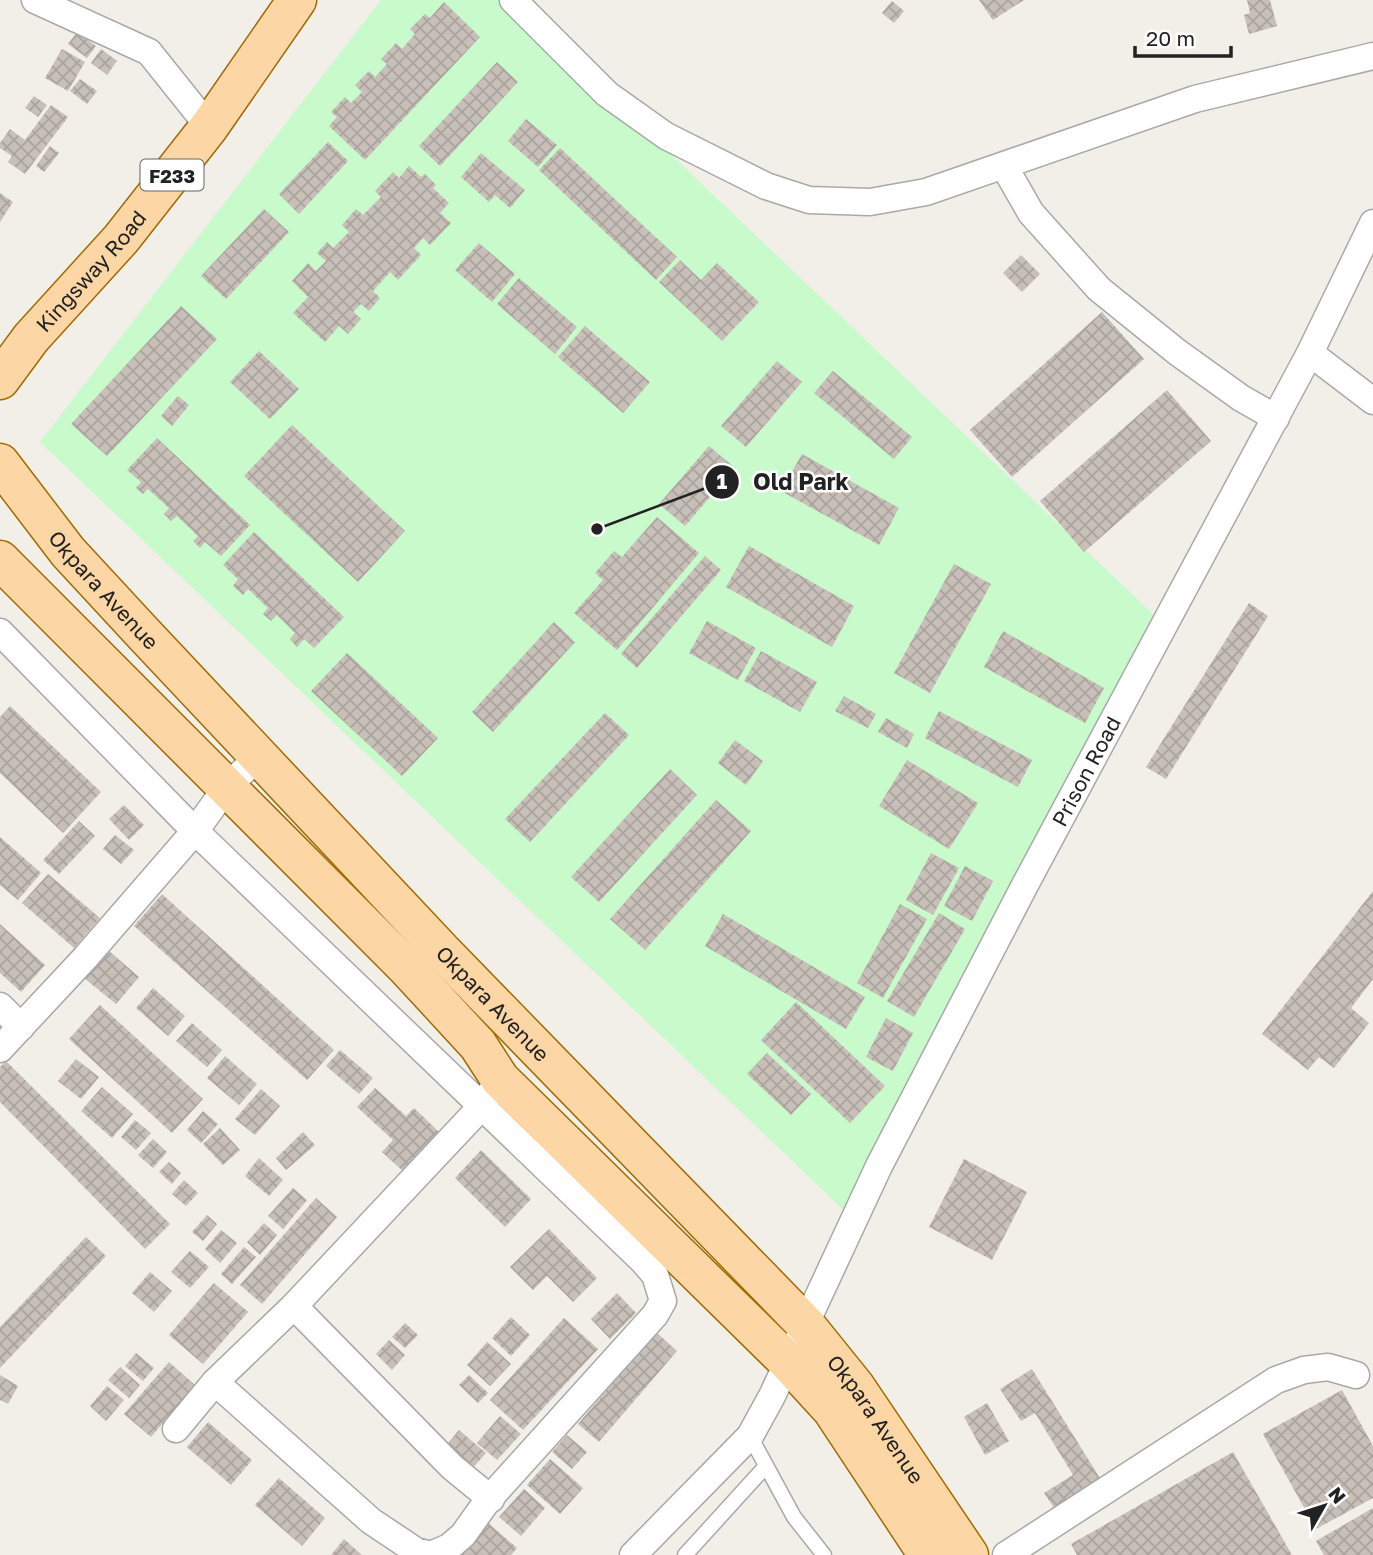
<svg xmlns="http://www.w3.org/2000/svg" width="1373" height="1555" viewBox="0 0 1373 1555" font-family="'Golos Text',sans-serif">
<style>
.park{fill:#c8facc}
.building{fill:url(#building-cross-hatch)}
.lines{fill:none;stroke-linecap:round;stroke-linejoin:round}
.service-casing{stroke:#a9a9a9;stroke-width:17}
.minor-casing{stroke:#a9a9a9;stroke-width:29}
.primary-casing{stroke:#a06b00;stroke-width:41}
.service{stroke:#fff;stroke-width:14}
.minor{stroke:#fff;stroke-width:26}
.primary{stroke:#fcd6a4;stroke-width:38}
.labels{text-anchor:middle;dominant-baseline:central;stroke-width:5;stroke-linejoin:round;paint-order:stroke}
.shield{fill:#fff;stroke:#646464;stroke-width:2}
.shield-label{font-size:19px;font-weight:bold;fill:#222}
.street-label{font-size:21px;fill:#222;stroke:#fff}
.leader{fill:none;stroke:#222;stroke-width:2.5}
.callout-dot{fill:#222;stroke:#fff;stroke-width:2.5}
.mark-label{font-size:21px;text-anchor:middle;font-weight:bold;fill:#fff}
.callout-label{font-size:23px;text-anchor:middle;font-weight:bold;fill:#222;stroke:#fff;stroke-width:5;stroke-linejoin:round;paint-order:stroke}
</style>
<defs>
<pattern id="building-cross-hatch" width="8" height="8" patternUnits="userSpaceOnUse" patternTransform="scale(1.75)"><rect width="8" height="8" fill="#c7bfb8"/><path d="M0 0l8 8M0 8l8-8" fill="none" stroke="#aba49e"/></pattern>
</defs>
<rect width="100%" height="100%" fill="#f2efe9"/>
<polygon class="park" points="381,0 509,0 1155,616 854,1220 40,442"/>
<g class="building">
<polygon points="979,0 1024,0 993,20"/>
<polygon points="1247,0 1270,0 1277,26 1249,34 1244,15 1250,13"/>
<polygon points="892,1 904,11 894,23 882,13"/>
<polygon points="444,2 480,37 365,160 329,126 337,117 331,112 345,97 351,103 362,92 355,85 369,71 375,77 387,64 381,59 396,43 402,49 415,34 410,29 425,14 430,18"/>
<polygon points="77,32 96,46 87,58 68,44"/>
<polygon points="62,49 85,62 68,91 45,78"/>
<polygon points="101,49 117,61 107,75 91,63"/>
<polygon points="497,62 518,82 440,166 419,146"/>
<polygon points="80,79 97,91 87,104 70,91"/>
<polygon points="34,96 47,105 38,117 25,108"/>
<polygon points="51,105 68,117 25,174 8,162 12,156 0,148 0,143 10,129 25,140"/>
<polygon points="526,119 557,145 538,167 508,141"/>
<polygon points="328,142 348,161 299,214 279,194"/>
<polygon points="50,146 59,153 44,172 36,166"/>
<polygon points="560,148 677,257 656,280 539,170"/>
<polygon points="481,153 525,190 510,208 495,195 489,202 461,177"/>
<polygon points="409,166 421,177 425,174 436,185 433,188 449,203 440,213 451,223 430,245 423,238 414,248 421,255 398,280 390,272 373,291 380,298 369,311 361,304 353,312 361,319 348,334 339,326 325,342 293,313 308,297 292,281 308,263 316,271 326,261 317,253 327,242 333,248 349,232 342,225 356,209 363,215 381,197 375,191 393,172 399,178"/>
<polygon points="0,193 13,202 0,222"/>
<polygon points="264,209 289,232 226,299 201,276"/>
<polygon points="479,243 515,274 492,302 455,270"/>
<polygon points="1021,255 1040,274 1022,292 1003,273"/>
<polygon points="680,260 701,280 717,263 759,302 722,341 659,282"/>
<polygon points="519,278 577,327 555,354 497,304"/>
<polygon points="181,306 217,339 107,456 71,424"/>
<polygon points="1102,312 1144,359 1012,477 970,430"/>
<polygon points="585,326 650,382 623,413 558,357"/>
<polygon points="259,351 299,389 270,419 230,382"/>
<polygon points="777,361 802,382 746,447 721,426"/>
<polygon points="833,371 912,437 894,459 814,393"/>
<polygon points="1167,390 1211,441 1084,552 1040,501"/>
<polygon points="178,396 189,405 172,426 161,416"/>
<polygon points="292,425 405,531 358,582 244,476"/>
<polygon points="157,438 250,525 221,556 205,542 200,548 193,541 198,536 177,516 171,521 164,514 169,508 148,489 143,494 136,488 141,482 127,470"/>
<polygon points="709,446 735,468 685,526 659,504"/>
<polygon points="802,454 899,508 879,545 781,491"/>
<polygon points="657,517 699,553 617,650 574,613 603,580 595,573 614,551 622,557"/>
<polygon points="254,532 344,617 314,648 304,639 297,647 290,639 295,633 277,615 271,621 263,614 268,608 248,589 243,595 233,586 238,579 223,565"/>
<polygon points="749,546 854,606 832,647 726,587"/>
<polygon points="705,556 721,570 637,668 621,654"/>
<polygon points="954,564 991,584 930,693 894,673"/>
<polygon points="1249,603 1268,616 1166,779 1146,767"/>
<polygon points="707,621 756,648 738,680 689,653"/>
<polygon points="554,622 575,642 493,732 472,712"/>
<polygon points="1003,631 1104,688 1085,723 984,667"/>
<polygon points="761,651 817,682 800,712 744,681"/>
<polygon points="347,653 438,738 402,776 311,691"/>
<polygon points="844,696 876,714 868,728 835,711"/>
<polygon points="10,706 101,792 63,833 0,773 0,717"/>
<polygon points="939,711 1032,760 1018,787 925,738"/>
<polygon points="605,713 629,735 530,842 505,819"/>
<polygon points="886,718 914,734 907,748 878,732"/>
<polygon points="735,740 763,761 746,785 718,763"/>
<polygon points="907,760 978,803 949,849 879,806"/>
<polygon points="670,769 697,795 599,902 571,877"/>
<polygon points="716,800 751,831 645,950 610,919"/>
<polygon points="124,805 144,825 129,840 109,819"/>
<polygon points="79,821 95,836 59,874 43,860"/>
<polygon points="115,835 134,850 121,864 103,849"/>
<polygon points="0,837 41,873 18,900 0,885"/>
<polygon points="931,853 959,868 933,915 906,900"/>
<polygon points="965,866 993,881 972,921 944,906"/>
<polygon points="48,874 100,918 74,948 22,903"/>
<polygon points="1373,891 1373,979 1351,1008 1369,1023 1334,1068 1319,1057 1308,1070 1262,1034"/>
<polygon points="162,894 334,1050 307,1080 134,926"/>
<polygon points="900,904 927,919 883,998 857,983"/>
<polygon points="939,913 965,929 914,1017 887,1001"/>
<polygon points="723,914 865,997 846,1029 705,946"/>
<polygon points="0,924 45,965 21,992 0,973"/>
<polygon points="108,950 139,977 116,1004 84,978"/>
<polygon points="153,988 185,1016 168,1036 136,1008"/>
<polygon points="796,1002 885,1086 850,1123 761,1040"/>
<polygon points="100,1005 203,1099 172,1133 69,1039"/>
<polygon points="886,1018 913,1033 893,1071 866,1057"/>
<polygon points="192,1023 222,1050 207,1067 176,1041"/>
<polygon points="340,1050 373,1078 359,1094 326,1066"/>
<polygon points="767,1053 811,1094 791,1115 747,1074"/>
<polygon points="225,1056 257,1084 239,1105 207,1078"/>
<polygon points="76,1059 99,1077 81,1099 58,1081"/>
<polygon points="6,1061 170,1224 145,1249 0,1102 0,1067"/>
<polygon points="102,1087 133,1114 112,1138 81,1111"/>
<polygon points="375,1088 406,1116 414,1108 439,1132 403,1171 382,1152 393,1140 357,1107"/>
<polygon points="261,1089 280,1106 255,1135 235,1119"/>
<polygon points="203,1111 218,1124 201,1143 187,1130"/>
<polygon points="135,1120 151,1133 136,1150 121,1137"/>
<polygon points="220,1128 240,1150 223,1165 203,1144"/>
<polygon points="303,1132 315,1145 286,1170 276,1158"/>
<polygon points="153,1139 167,1152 153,1168 138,1155"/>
<polygon points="481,1150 531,1199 505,1227 455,1178"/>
<polygon points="259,1158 283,1180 269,1196 245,1176"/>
<polygon points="964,1159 1027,1192 992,1260 929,1227"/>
<polygon points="169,1162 181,1173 172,1184 159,1172"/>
<polygon points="184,1180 198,1193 186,1206 172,1194"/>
<polygon points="293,1188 307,1200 283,1229 268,1216"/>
<polygon points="316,1198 337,1217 262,1304 240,1285"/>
<polygon points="207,1215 217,1224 203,1241 192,1232"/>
<polygon points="264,1223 277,1235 260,1255 247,1242"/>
<polygon points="549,1229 597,1278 573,1302 547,1276 533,1290 510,1267"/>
<polygon points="221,1230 237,1243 220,1263 205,1249"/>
<polygon points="86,1237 106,1256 0,1368 0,1327"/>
<polygon points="244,1247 256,1257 232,1284 221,1274"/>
<polygon points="190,1251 209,1267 190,1288 171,1272"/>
<polygon points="150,1272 172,1291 154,1312 132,1293"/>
<polygon points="214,1283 248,1312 203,1364 169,1335"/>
<polygon points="617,1293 636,1313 610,1339 591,1319"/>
<polygon points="511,1317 530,1335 511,1356 492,1338"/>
<polygon points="564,1318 598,1349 523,1430 490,1400"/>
<polygon points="405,1323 418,1335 405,1348 392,1337"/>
<polygon points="656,1332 677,1351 599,1442 578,1424"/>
<polygon points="389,1340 405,1355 392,1370 376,1354"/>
<polygon points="487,1342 511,1364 490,1386 467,1365"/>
<polygon points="136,1353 154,1368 143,1381 125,1366"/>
<polygon points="169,1362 195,1385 151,1437 124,1414"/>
<polygon points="120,1367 140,1385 129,1398 108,1380"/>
<polygon points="1032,1369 1103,1483 1057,1512 1044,1493 1073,1475 1035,1413 1021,1421 1000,1389"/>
<polygon points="0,1375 18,1386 8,1404 0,1400"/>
<polygon points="469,1375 488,1393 478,1403 459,1385"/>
<polygon points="107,1386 124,1400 106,1421 90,1406"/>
<polygon points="1342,1390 1373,1446 1373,1498 1316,1529 1263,1434"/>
<polygon points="987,1403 1009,1441 985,1455 964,1417"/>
<polygon points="500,1416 521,1434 497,1460 477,1443"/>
<polygon points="208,1422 252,1460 231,1485 187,1447"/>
<polygon points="459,1430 486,1453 471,1470 445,1447"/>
<polygon points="567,1435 587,1452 572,1469 552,1452"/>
<polygon points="1233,1452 1292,1555 1077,1555 1071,1544"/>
<polygon points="550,1459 583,1488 560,1514 527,1485"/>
<polygon points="279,1478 325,1518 302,1546 255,1505"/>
<polygon points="524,1489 545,1508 521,1536 499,1517"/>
<polygon points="1373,1508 1373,1555 1324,1555 1316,1541"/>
<polygon points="487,1522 517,1548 511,1555 459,1555"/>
<polygon points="344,1539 362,1555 331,1555"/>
</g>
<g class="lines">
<defs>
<g id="service">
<polyline points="750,1436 794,1517 824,1555"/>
<polyline points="685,1555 766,1466"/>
</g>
<g id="minor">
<polyline points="35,0 149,52 209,127"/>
<polyline points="513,0 607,94 666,136 766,186 809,200 870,202 926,192 1195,99 1373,56"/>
<polyline points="1004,166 1031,213 1099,289 1177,352 1241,398 1276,418"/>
<polyline points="1310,353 1373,401"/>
<polyline points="0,632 195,831 643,1261 655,1275 663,1301 655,1315 488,1500 463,1535 449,1547 431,1555 416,1551 371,1521 215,1382"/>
<polyline points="0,1006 21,1027"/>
<polyline points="0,1049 85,958 195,831 227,787 259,756"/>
<polyline points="294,1306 452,1467 491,1499"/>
<polyline points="176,1429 215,1382 294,1306 482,1106 491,1092"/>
<path id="s1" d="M633,1555L750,1436L772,1396L879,1166L1026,883L1310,353L1373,223"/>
<polyline points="1006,1555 1276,1380 1304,1370 1328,1367 1356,1375"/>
</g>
<g id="primary">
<path id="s2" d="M0,380L31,338L121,239L209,127L297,0"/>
<path id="s3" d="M0,463L68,552L142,632L442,951L805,1324L855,1386L969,1555"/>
<polyline points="0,560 407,968 478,1045 500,1079 788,1362 832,1410 928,1555"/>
</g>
</defs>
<use href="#service" class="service-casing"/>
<use href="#minor" class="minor-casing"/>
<use href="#primary" class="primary-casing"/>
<use href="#service" class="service"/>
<use href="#minor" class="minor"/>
<use href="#primary" class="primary"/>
</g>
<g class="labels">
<rect class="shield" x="140.5" y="159.5" width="63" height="31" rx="5"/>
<g class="shield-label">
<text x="172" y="175">F233</text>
</g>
<g class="street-label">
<text stroke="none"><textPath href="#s2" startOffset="142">Kingsway Road</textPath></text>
<text stroke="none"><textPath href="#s3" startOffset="164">Okpara Avenue</textPath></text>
<text stroke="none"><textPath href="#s1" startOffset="912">Prison Road</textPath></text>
<text stroke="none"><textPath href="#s3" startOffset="732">Okpara Avenue</textPath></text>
<text stroke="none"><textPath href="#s3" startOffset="1298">Okpara Avenue</textPath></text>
</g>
</g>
<path class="leader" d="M597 529L722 482"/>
<g class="callout-dot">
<circle cx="597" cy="529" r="7"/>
<circle cx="722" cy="482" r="18"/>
</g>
<g class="mark-label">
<text x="722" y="489">1</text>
</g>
<g class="callout-label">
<text x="801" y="490">Old Park</text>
</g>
<g transform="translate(1324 1506) rotate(51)" stroke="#ffffff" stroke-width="5" paint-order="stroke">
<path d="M0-5L12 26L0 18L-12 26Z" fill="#222222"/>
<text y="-10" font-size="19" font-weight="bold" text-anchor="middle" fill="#222222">N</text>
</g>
<path d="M1135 46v10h96v-10" fill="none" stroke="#222222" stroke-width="3.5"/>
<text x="1146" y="46" font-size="21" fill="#222222" stroke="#ffffff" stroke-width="5" paint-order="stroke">20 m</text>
</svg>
